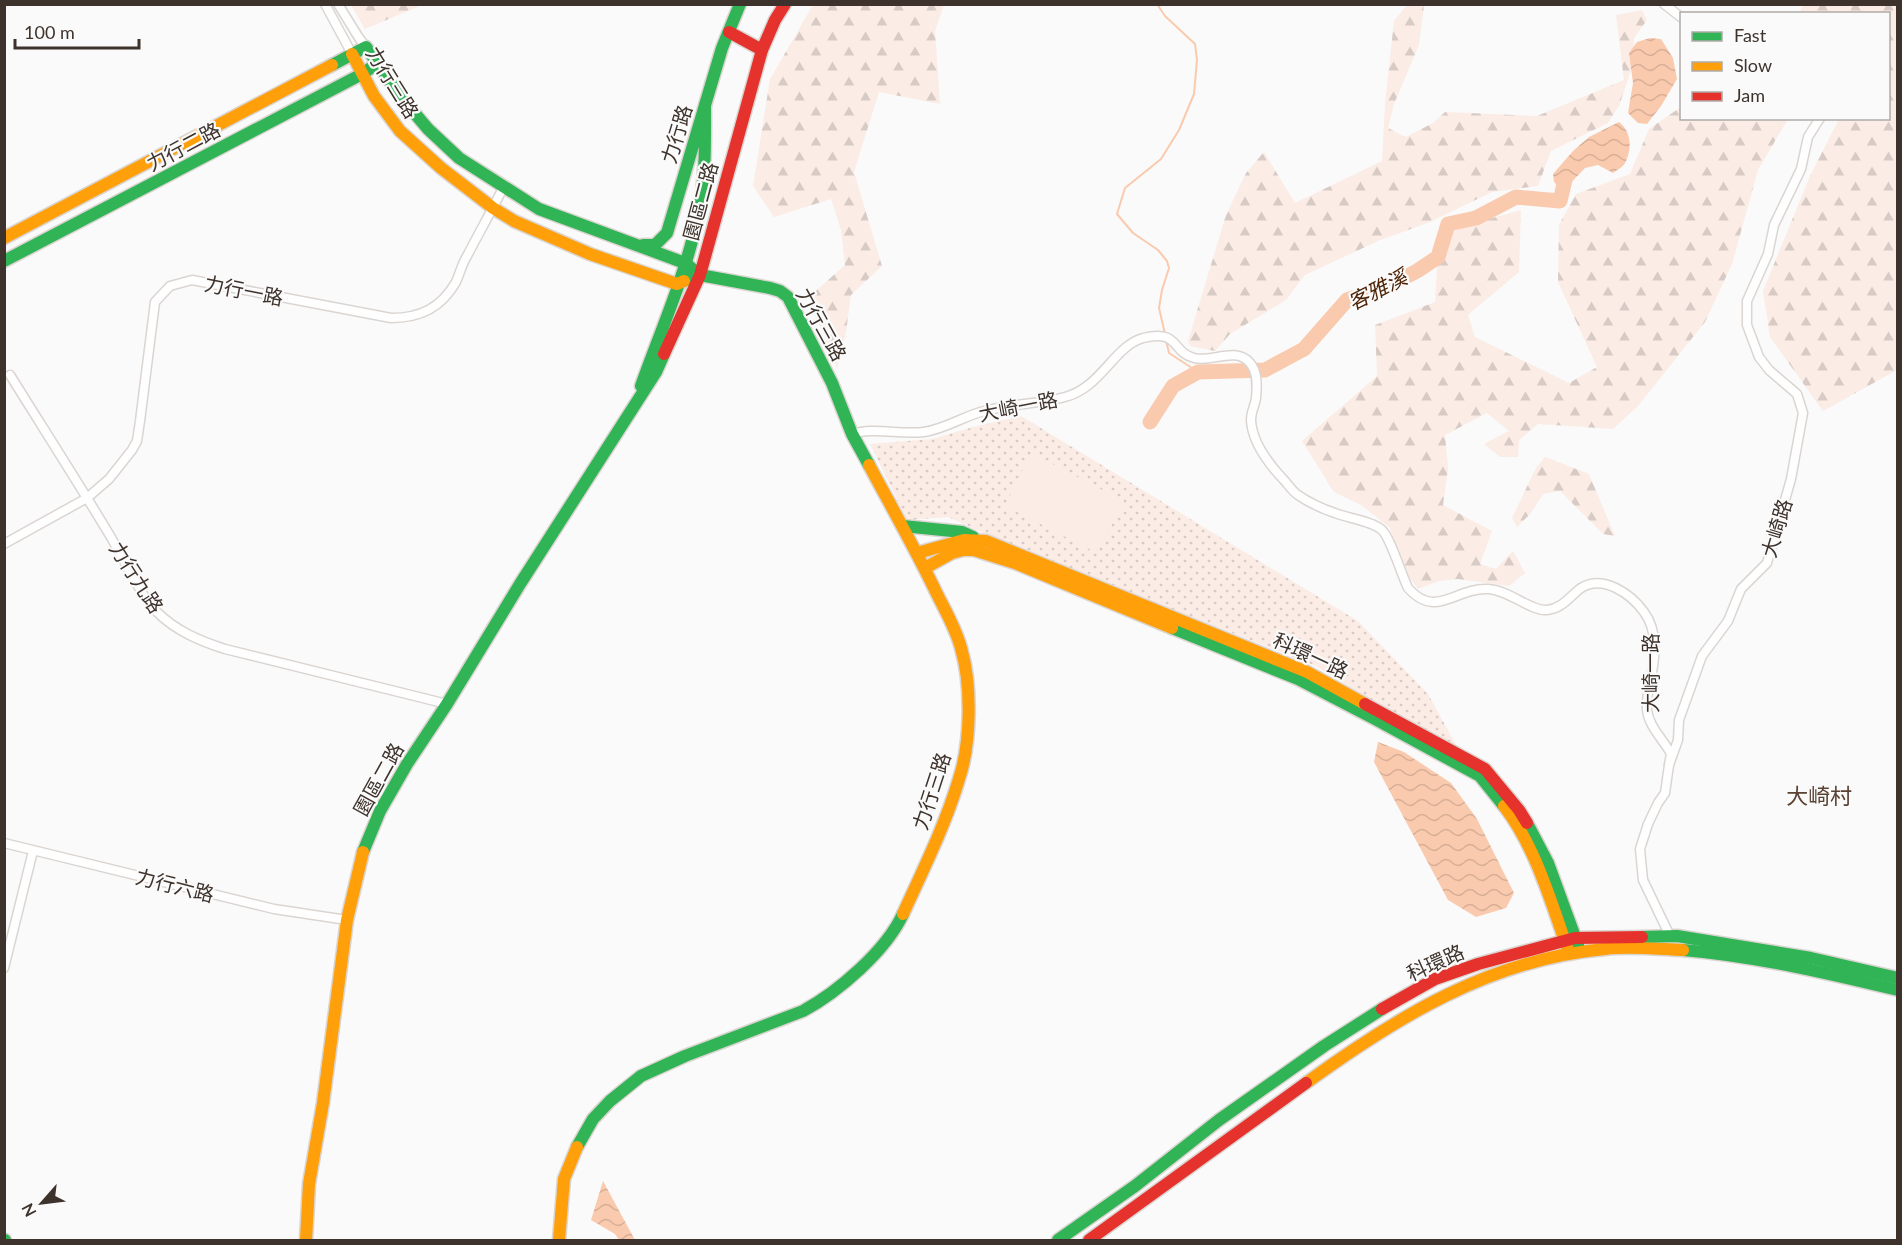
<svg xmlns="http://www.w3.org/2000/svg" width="1902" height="1245" viewBox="0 0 1902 1245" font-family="Lato,'Noto Sans TC',sans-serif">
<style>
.grass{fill:url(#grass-dots)}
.forest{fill:url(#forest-firs)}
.pitch{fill:#fbece5}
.water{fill:url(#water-waves)}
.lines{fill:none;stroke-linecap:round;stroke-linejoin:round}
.stream{stroke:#facaae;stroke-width:2}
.river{stroke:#facaae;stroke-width:15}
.street-casing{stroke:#dbd5d2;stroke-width:11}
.fast-casing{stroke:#dbd5d2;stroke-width:15}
.slow-casing{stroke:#dbd5d2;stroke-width:15}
.jam-casing{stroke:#dbd5d2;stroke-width:15}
.street{stroke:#fefefe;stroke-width:8}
.fast{stroke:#30b455;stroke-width:12}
.slow{stroke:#ff9f0a;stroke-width:12}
.jam{stroke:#e5322d;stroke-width:12}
.labels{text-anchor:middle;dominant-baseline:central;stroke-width:4.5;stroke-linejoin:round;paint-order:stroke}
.street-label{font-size:20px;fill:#3e332c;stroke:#fafafa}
.water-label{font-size:21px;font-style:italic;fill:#4d2204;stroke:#fafafa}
.quarter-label{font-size:22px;fill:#5a4234;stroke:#fafafa}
</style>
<defs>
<pattern id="grass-dots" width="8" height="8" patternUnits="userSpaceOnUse" patternTransform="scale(1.5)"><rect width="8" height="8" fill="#fbece5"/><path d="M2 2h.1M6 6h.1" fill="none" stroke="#d8cbc5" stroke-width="1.8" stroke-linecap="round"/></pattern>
<pattern id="forest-firs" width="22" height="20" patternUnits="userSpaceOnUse" patternTransform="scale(1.5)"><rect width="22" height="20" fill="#fbece5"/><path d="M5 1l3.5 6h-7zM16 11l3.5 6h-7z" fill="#d8cbc5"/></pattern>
<pattern id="water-waves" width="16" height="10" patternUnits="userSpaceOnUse" patternTransform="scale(1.5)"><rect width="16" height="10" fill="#facaae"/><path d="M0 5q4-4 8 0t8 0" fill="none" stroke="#d7ae96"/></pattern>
</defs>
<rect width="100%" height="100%" fill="#fafafa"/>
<polygon class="grass" points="1021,416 1358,621 1428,694 1461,754 1379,706 1316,666 1013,546 948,517 907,520 870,444 932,439 973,427"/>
<g class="forest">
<polygon points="1803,4 1897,5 1897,370 1823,411 1770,337 1763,291 1810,176 1839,119 1888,118 1888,14 1802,13 1800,12"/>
<polygon points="351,5 422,5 365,29"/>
<polygon points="813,5 944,5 935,31 940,104 879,92 854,172 882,266 851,295 846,332 837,369 809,297 845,265 841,230 831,199 774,217 753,186 770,79"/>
<polygon points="1407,5 1424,5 1419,45 1394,104 1388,128 1406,137 1433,123 1445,112 1537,116 1624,80 1616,15 1642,10 1647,20 1634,38 1633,64 1619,106 1608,123 1551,151 1538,186 1492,192 1430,222 1378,241 1305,275 1286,300 1230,334 1215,351 1190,346 1188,341 1226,215 1246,173 1264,152 1295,203 1382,161 1385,104 1394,21"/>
<polygon points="1681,107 1682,118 1788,119 1758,170 1732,264 1705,322 1638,406 1613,429 1538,424 1519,440 1518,457 1500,457 1484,444 1509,431 1487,413 1445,435 1448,468 1443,505 1492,531 1480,564 1496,569 1513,551 1525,573 1509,586 1458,579 1439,581 1418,589 1399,564 1390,528 1361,505 1334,492 1302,441 1377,376 1375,325 1435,302 1439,233 1521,210 1519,272 1468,315 1475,337 1569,383 1597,367 1558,282 1559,225 1576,194 1630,174 1649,129"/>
<polygon points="1545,457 1589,474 1615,536 1603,534 1560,491 1543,494 1531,513 1517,527 1512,518 1536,468"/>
</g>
<polygon class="pitch" points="1031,453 1124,501 1097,553 1005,506"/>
<g class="water">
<polygon points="1650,38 1661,39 1673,58 1677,79 1661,106 1647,124 1638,123 1628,113 1633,83 1629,53 1637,42"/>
<path d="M1619,122C1632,132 1632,150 1625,163C1623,167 1617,170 1613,173L1598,165L1585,168L1563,191L1554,182L1553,174L1573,151L1589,137Z"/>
<polygon points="1378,742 1404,752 1451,783 1477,819 1514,893 1506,908 1476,917 1448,900 1374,762"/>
<polygon points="603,1181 635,1240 619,1240 615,1234 591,1220"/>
</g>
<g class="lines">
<g class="stream">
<polyline points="1157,4 1165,16 1195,44 1197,60 1194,94 1179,130 1161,159 1125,188 1117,214 1133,233 1158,250 1167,261 1169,268 1162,290 1159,308 1165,334"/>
<polyline points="1166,340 1169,353 1198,372"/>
</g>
<polyline class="river" points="1150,422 1173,386 1198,372 1265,370 1304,349 1347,300 1387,287 1417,271 1438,257 1448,224 1476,218 1516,197 1560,201 1565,180"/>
<defs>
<g id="street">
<polyline points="325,4 352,54"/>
<polyline points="338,4 359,38 366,47"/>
<polyline points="1664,4 1682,18"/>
<path d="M10,375C43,428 77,481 109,534C123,557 139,594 157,612C176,631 200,641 225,649L447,704"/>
<path d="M852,434C873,427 901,435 924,432C945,429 964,416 984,411C1010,404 1039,404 1065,397C1101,388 1114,346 1143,338C1180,329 1171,352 1194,358C1211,363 1236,346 1250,363C1258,372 1257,387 1256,398C1255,406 1251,411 1251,420C1252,442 1268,463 1283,479C1288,484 1292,491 1298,495C1308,502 1323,509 1335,513C1347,518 1372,521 1382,530C1390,537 1402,576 1408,588C1436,620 1456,587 1488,589C1509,590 1532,612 1547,610C1562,609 1570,596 1581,588C1603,574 1631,594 1644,612C1659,632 1655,659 1650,683C1648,692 1646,701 1647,710C1649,727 1663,739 1671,754L1669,765"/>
<path d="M4,544L87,498L109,479L132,450L137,441L140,421L155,302L170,286L192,280L391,318C420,318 441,308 456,282C460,273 462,264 467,256C479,233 492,210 504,186"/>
<polyline points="4,843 274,909 347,920"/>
<polyline points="1670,936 1643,880 1640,849 1648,824 1658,803 1665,793 1669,765 1678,740 1679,720 1702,656 1728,621 1741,589 1767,563 1791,479 1803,413 1797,394 1769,370 1759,357 1747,325 1747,301 1768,254 1774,225 1801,169 1808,137 1820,118"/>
<polyline points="4,968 33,851"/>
</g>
<g id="fast">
<polyline points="332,65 366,47 400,96 428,129 459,158 539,209 685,263 700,275"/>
<polyline points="643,245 655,245 667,233 722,48 740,4"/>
<polyline points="4,261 362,74 378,63"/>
<polyline points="684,281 700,275 770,288 780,291 788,297 832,383 852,434 869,465"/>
<path d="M641,386C661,330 686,274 698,216C706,179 705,143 705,106"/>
<polyline points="903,526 962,532 973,537"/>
<polyline points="1172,628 1298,679 1375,719 1480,776 1504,806"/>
<polyline points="1527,823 1548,863 1578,945"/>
<polyline points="363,852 380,811 407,764 447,704 520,584 656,372 664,354"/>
<polyline points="1642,937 1677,936 1811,958 1898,978"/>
<path d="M1683,950C1755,956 1827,973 1898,990"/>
<path d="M577,1147L593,1119L610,1101L641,1076L685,1056L803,1011C838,992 886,951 903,914"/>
<polyline points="4,1240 5,1240"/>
<polyline points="1058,1240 1135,1186 1219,1120 1324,1046 1382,1009"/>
</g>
<g id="slow">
<polyline points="352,54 374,96 400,131 441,168 493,208 514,221 590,254 677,284 684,281"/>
<polyline points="4,238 332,65"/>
<path d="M869,465C892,508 916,550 937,594C946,612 956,629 961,648C972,685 971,743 959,779C945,826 923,870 903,914"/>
<polyline points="917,553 964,540 986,541 1307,672 1365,704"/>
<polyline points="925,568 952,553 963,550 974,550 1015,563 1172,628"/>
<path d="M1504,806C1535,846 1550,899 1567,947"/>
<path d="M1306,1083C1397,1017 1491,959 1605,949C1631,946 1657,949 1683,950"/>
<polyline points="306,1240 309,1184 323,1103 347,920 363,852"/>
<polyline points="559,1240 564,1179 577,1147"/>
</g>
<g id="jam">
<polyline points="729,32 762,50"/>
<polyline points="664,354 700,275 762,50 775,20 785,4"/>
<polyline points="1365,704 1485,769 1519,810 1527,823"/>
<polyline points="1382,1009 1435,979 1478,964 1575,938 1642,937"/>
<polyline points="1089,1240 1306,1083"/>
</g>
</defs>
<use href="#street" class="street-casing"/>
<use href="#fast" class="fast-casing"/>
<use href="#slow" class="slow-casing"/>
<use href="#jam" class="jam-casing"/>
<use href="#street" class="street"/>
<use href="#fast" class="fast"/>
<use href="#slow" class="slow"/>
<use href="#jam" class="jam"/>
</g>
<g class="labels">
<g class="street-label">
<text transform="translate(393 82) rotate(58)">力行三路</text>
<text transform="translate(676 134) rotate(-73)">力行路</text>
<text transform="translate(183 146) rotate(-28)">力行二路</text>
<text transform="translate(700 201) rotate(-75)">園區二路</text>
<text transform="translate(244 290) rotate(11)">力行一路</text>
<text transform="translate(822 324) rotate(61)">力行三路</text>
<text transform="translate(1018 406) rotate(-11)">大崎一路</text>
<text transform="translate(1776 528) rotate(-73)">大崎路</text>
<text transform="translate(137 577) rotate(57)">力行九路</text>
<text transform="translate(1311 655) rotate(25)">科環一路</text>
<text transform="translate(1650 673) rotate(-90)">大崎一路</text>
<text transform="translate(378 779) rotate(-61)">園區二路</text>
<text transform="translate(931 791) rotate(-72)">力行三路</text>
<text transform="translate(175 885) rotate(14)">力行六路</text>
<text transform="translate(1435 962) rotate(-24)">科環路</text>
</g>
<g class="water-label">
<text transform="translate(1377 289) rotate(-27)">客雅溪</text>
</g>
<g class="quarter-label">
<text x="1819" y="795">大崎村</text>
</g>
</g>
<rect width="1902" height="1245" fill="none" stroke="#3e332c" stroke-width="12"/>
<rect x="1680" y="12" width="210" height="108" fill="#fafafa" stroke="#afaaa8" stroke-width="1.5"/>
<rect x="1692" y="32" width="30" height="9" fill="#30b455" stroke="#afaaa8" stroke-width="1.5"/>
<text x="1734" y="42" font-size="18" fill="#3e332c">Fast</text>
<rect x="1692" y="62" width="30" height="9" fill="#ff9f0a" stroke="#afaaa8" stroke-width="1.5"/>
<text x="1734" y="72" font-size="18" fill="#3e332c">Slow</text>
<rect x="1692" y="92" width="30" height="9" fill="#e5322d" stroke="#afaaa8" stroke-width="1.5"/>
<text x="1734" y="102" font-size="18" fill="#3e332c">Jam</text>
<g transform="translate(42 1203) rotate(242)" stroke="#fafafa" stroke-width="4.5" paint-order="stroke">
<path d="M0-4.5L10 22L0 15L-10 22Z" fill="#3e332c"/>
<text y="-9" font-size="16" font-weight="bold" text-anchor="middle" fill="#3e332c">N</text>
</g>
<path d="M15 39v9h124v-9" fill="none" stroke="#3e332c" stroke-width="3"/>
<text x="24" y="39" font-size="18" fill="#3e332c" stroke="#fafafa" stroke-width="4.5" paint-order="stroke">100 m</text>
</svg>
